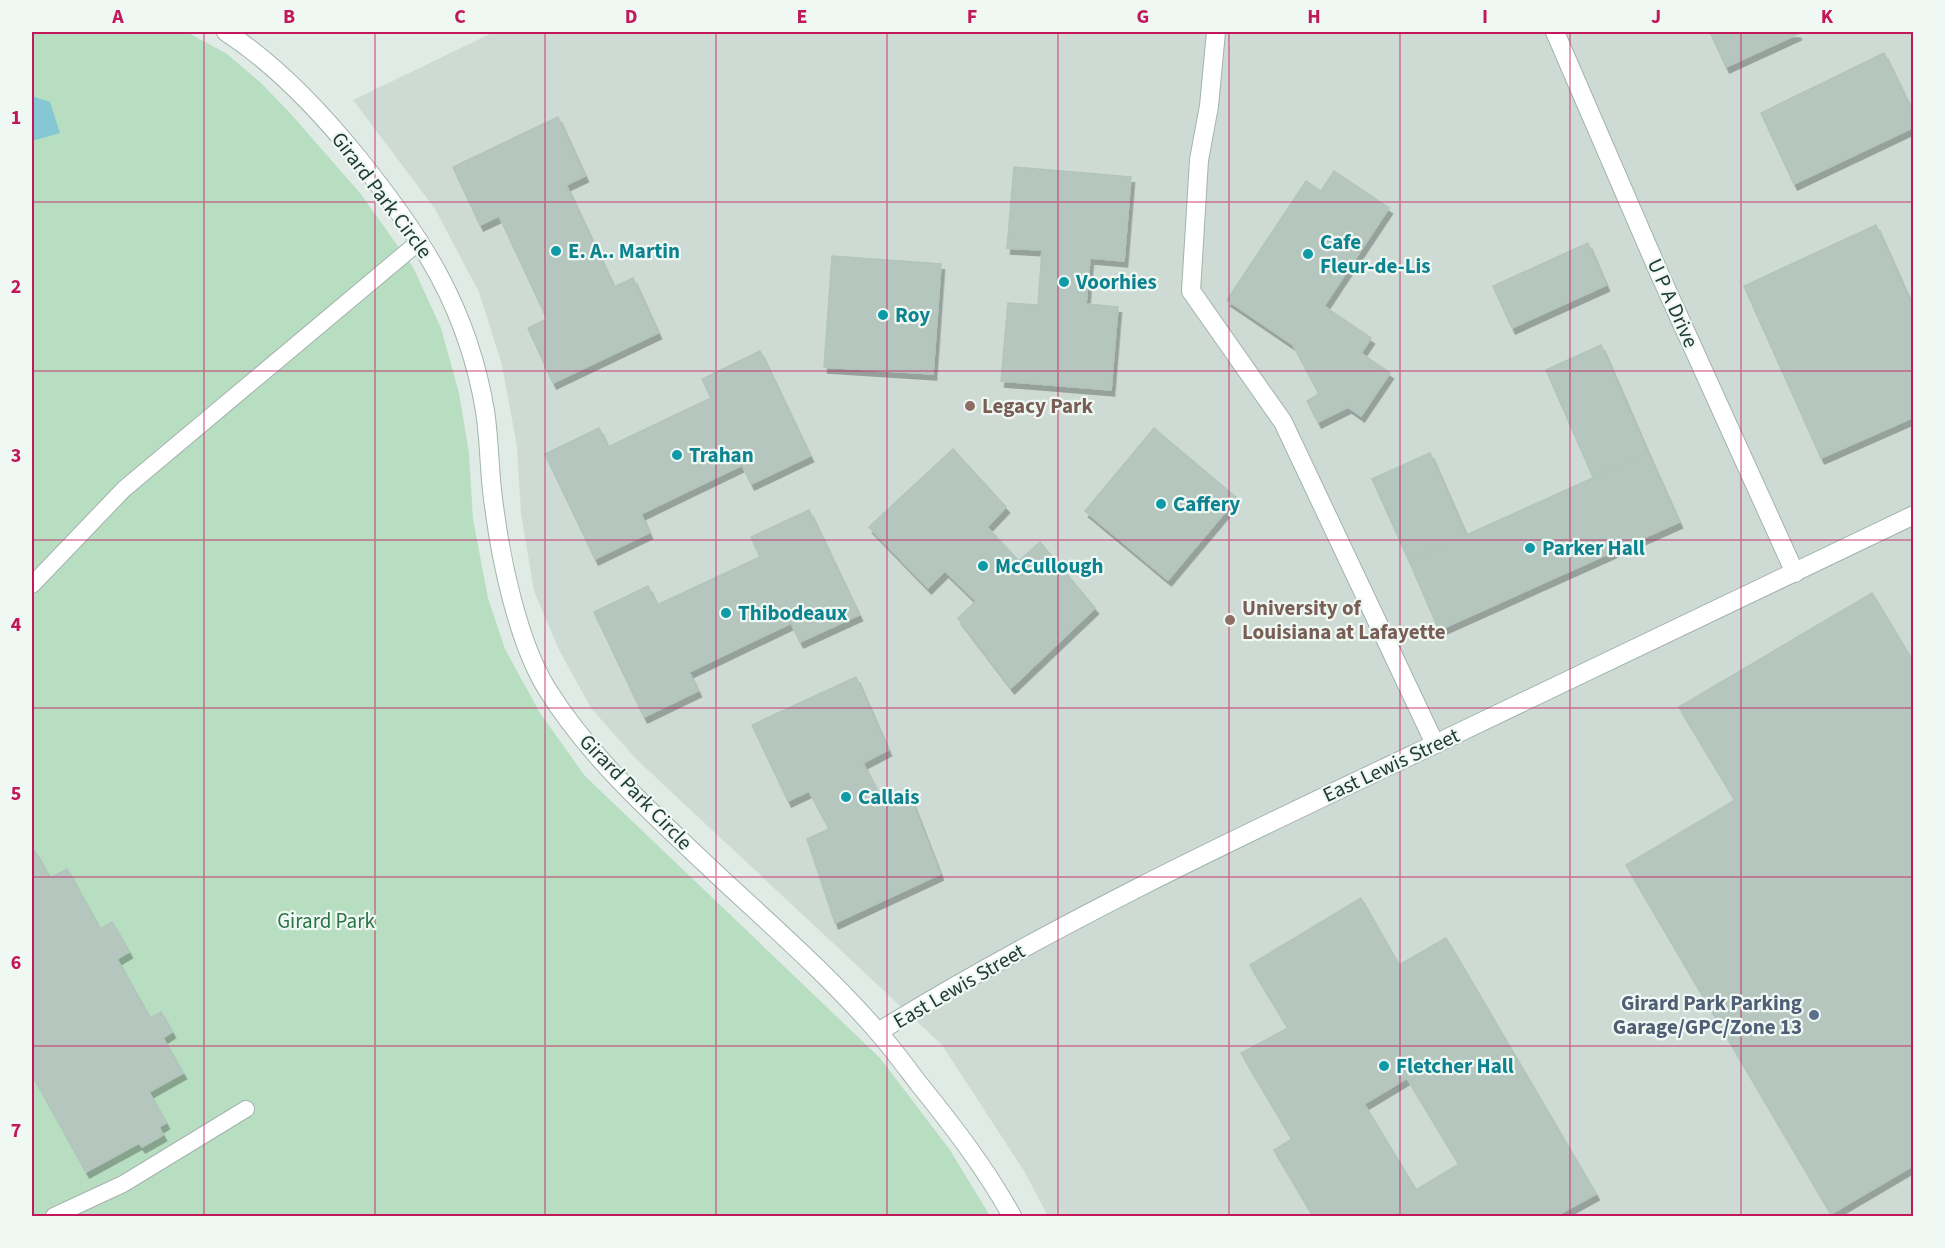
<svg xmlns="http://www.w3.org/2000/svg" width="1945" height="1248" viewBox="0 0 1945 1248" font-family="'Source Sans 3',sans-serif">
<style>
.built{fill:#cedbd5}
.green{fill:#b8dec2}
.water{fill:#85c7d3}
.building{fill:#b5c6bf;stroke:#b2c5bd;stroke-width:1.5;fill-rule:evenodd;filter:url(#shadow)}
.lines{fill:none;stroke-linecap:round;stroke-linejoin:round}
.lane-casing{stroke:#a3b3ad;stroke-width:18}
.street-casing{stroke:#a3b3ad;stroke-width:20}
.lane{stroke:#fff;stroke-width:16}
.street{stroke:#fff;stroke-width:18}
.grid{fill:none;stroke:#c2185b;stroke-width:1.5;stroke-opacity:0.55}
.culture-dot{fill:#0f9aa8;stroke:#f0f8f4;stroke-width:2}
.education-dot{fill:#8d6e63;stroke:#f0f8f4;stroke-width:2}
.service-dot{fill:#5c6f8a;stroke:#f0f8f4;stroke-width:2}
.labels{text-anchor:middle;dominant-baseline:central;stroke-width:4.5;stroke-linejoin:round;paint-order:stroke}
.street-label{font-size:21px;fill:#203c35;stroke:#f0f8f4}
.culture-label{font-size:21px;font-weight:bold;fill:#0d838f;stroke:#f0f8f4;text-anchor:start}
.education-label{font-size:21px;font-weight:bold;fill:#785e54;stroke:#f0f8f4;text-anchor:start}
.park-label{font-size:21px;fill:#297446;stroke:#f0f8f4}
.service-label{font-size:21px;font-weight:bold;fill:#4e5e75;stroke:#f0f8f4;text-anchor:end}
.neatline{fill:none;stroke:#c2185b;stroke-width:2}
.grid-label{font-size:20px;text-anchor:middle;font-weight:bold;fill:#c2185b}
</style>
<defs>
<filter id="shadow"><feDropShadow dx="3.5" dy="6" stdDeviation="0" flood-color="#0004"/></filter>
</defs>
<rect width="100%" height="100%" fill="#e0ebe6"/>
<polygon class="built" points="494,32 1913,32 1913,1216 1048,1216 1024,1171 942,1045 635,758 591,708 559,650 534,591 521,514 517,447 502,365 479,292 435,209 353,100"/>
<polygon class="green" points="32,32 187,32 227,54 261,83 290,113 360,193 413,267 441,328 459,393 469,453 473,519 488,598 505,649 540,713 585,776 880,1058 950,1150 990,1216 32,1216"/>
<polygon class="water" points="32,96 50,102 60,133 32,141"/>
<g class="building">
<polygon points="1710,32 1797,32 1798,34 1726,67"/>
<polygon points="1884,53 1914,115 1914,127 1794,184 1761,113"/>
<polygon points="558,117 585,176 566,185 614,287 633,278 658,333 553,383 528,328 547,319 499,216 480,225 453,167"/>
<polygon points="1014,167 1131,177 1124,261 1090,258 1086,304 1118,307 1111,390 1001,381 1008,303 1038,305 1042,250 1007,248"/>
<polygon points="1334,171 1389,208 1324,306 1371,338 1361,353 1390,373 1361,416 1348,407 1318,422 1307,401 1319,394 1293,345 1227,300 1306,181 1321,191"/>
<polygon points="1876,225 1914,310 1914,417 1821,458 1744,286"/>
<polygon points="1588,243 1606,285 1512,328 1493,286"/>
<polygon points="832,256 941,264 933,374 824,367"/>
<polygon points="1601,345 1648,453 1593,477 1546,370"/>
<polygon points="760,351 810,456 751,484 742,465 641,514 649,533 595,559 545,454 599,428 608,447 711,398 702,379"/>
<polygon points="1154,428 1237,498 1168,580 1085,511"/>
<polygon points="953,449 1006,507 987,527 1019,561 1040,542 1095,608 1011,688 958,618 976,601 945,571 928,588 869,527"/>
<polygon points="1430,453 1466,535 1409,561 1372,479"/>
<polygon points="1648,453 1679,522 1439,630 1409,561"/>
<polygon points="809,510 859,615 800,642 791,623 689,672 698,691 644,717 594,612 648,586 657,605 760,557 751,537"/>
<polygon points="1872,593 1914,663 1914,1165 1831,1214 1626,865 1735,800 1679,707"/>
<polygon points="856,677 888,750 863,763 884,805 909,794 940,874 835,923 807,839 829,829 809,791 788,801 752,725"/>
<polygon points="35,851 50,878 67,869 100,929 112,922 129,952 117,959 150,1018 161,1012 172,1032 163,1038 183,1073 149,1092 166,1123 159,1127 163,1135 142,1147 139,1143 86,1172 32,1074 32,853"/>
<path d="M1361,898L1399,965L1446,938L1596,1194L1556,1216H1313L1274,1150L1292,1139L1241,1053L1288,1028L1250,965ZM1407,1078L1459,1164L1416,1190L1364,1104Z"/>
</g>
<g class="lines">
<defs>
<g id="lane">
<polyline points="32,585 124,489 420,241"/>
<polyline points="54,1216 123,1184 246,1109"/>
</g>
<g id="street">
<path d="M226,32C277,65 320,111 358,158C422,238 468,308 485,411C490,443 489,475 494,506C501,561 518,642 547,689C594,764 662,822 726,883C778,931 832,979 878,1032C893,1049 906,1067 919,1084C953,1126 986,1169 1012,1216"/>
<polyline points="1216,32 1209,106 1199,160 1191,291 1283,422 1435,744"/>
<polyline points="1555,32 1660,275 1795,573"/>
<path d="M878,1032C1055,923 1243,835 1431,746C1592,670 1753,593 1914,515"/>
</g>
</defs>
<use href="#lane" class="lane-casing"/>
<use href="#street" class="street-casing"/>
<use href="#lane" class="lane"/>
<use href="#street" class="street"/>
</g>
<path class="grid" d="M204,32V1216M375,32V1216M545,32V1216M716,32V1216M887,32V1216M1058,32V1216M1229,32V1216M1400,32V1216M1570,32V1216M1741,32V1216M32,202H1914M32,371H1914M32,540H1914M32,708H1914M32,877H1914M32,1046H1914"/>
<g class="culture-dot">
<circle cx="556" cy="251" r="6"/>
<circle cx="1308" cy="254" r="6"/>
<circle cx="1064" cy="282" r="6"/>
<circle cx="883" cy="315" r="6"/>
<circle cx="677" cy="455" r="6"/>
<circle cx="1161" cy="504" r="6"/>
<circle cx="1530" cy="548" r="6"/>
<circle cx="983" cy="566" r="6"/>
<circle cx="726" cy="613" r="6"/>
<circle cx="846" cy="797" r="6"/>
<circle cx="1384" cy="1066" r="6"/>
</g>
<g class="education-dot">
<circle cx="970" cy="406" r="6"/>
<circle cx="1230" cy="620" r="6"/>
</g>
<circle class="service-dot" cx="1814" cy="1015" r="6"/>
<g class="labels">
<g class="street-label">
<text transform="translate(382 195) rotate(53)">Girard Park Circle</text>
<text transform="translate(1673 303) rotate(66)">U P A Drive</text>
<text transform="translate(1391 765) rotate(-25)">East Lewis Street</text>
<text transform="translate(636 792) rotate(46)">Girard Park Circle</text>
<text transform="translate(959 986) rotate(-30)">East Lewis Street</text>
</g>
<g class="culture-label">
<text x="1320" y="242">Cafe<tspan x="1320" dy="24">Fleur-de-Lis</tspan></text>
<text x="568" y="251">E. A.. Martin</text>
<text x="1076" y="282">Voorhies</text>
<text x="895" y="315">Roy</text>
<text x="689" y="455">Trahan</text>
<text x="1173" y="504">Caffery</text>
<text x="1542" y="548">Parker Hall</text>
<text x="995" y="566">McCullough</text>
<text x="738" y="613">Thibodeaux</text>
<text x="858" y="797">Callais</text>
<text x="1396" y="1066">Fletcher Hall</text>
</g>
<g class="education-label">
<text x="982" y="406">Legacy Park</text>
<text x="1242" y="608">University of<tspan x="1242" dy="24">Louisiana at Lafayette</tspan></text>
</g>
<g class="park-label">
<text x="326" y="921">Girard Park</text>
</g>
<g class="service-label">
<text x="1802" y="1003">Girard Park Parking<tspan x="1802" dy="24">Garage/GPC/Zone 13</tspan></text>
</g>
</g>
<rect width="1945" height="1248" fill="none" stroke="#f0f8f4" stroke-width="66"/>
<rect x="33" y="33" width="1879" height="1182" class="neatline"/>
<g class="grid-label">
<text x="118" y="23">A</text>
<text x="289" y="23">B</text>
<text x="460" y="23">C</text>
<text x="631" y="23">D</text>
<text x="802" y="23">E</text>
<text x="972" y="23">F</text>
<text x="1143" y="23">G</text>
<text x="1314" y="23">H</text>
<text x="1485" y="23">I</text>
<text x="1656" y="23">J</text>
<text x="1827" y="23">K</text>
<text x="16" y="124">1</text>
<text x="16" y="293">2</text>
<text x="16" y="462">3</text>
<text x="16" y="631">4</text>
<text x="16" y="800">5</text>
<text x="16" y="969">6</text>
<text x="16" y="1137">7</text>
</g>
</svg>
